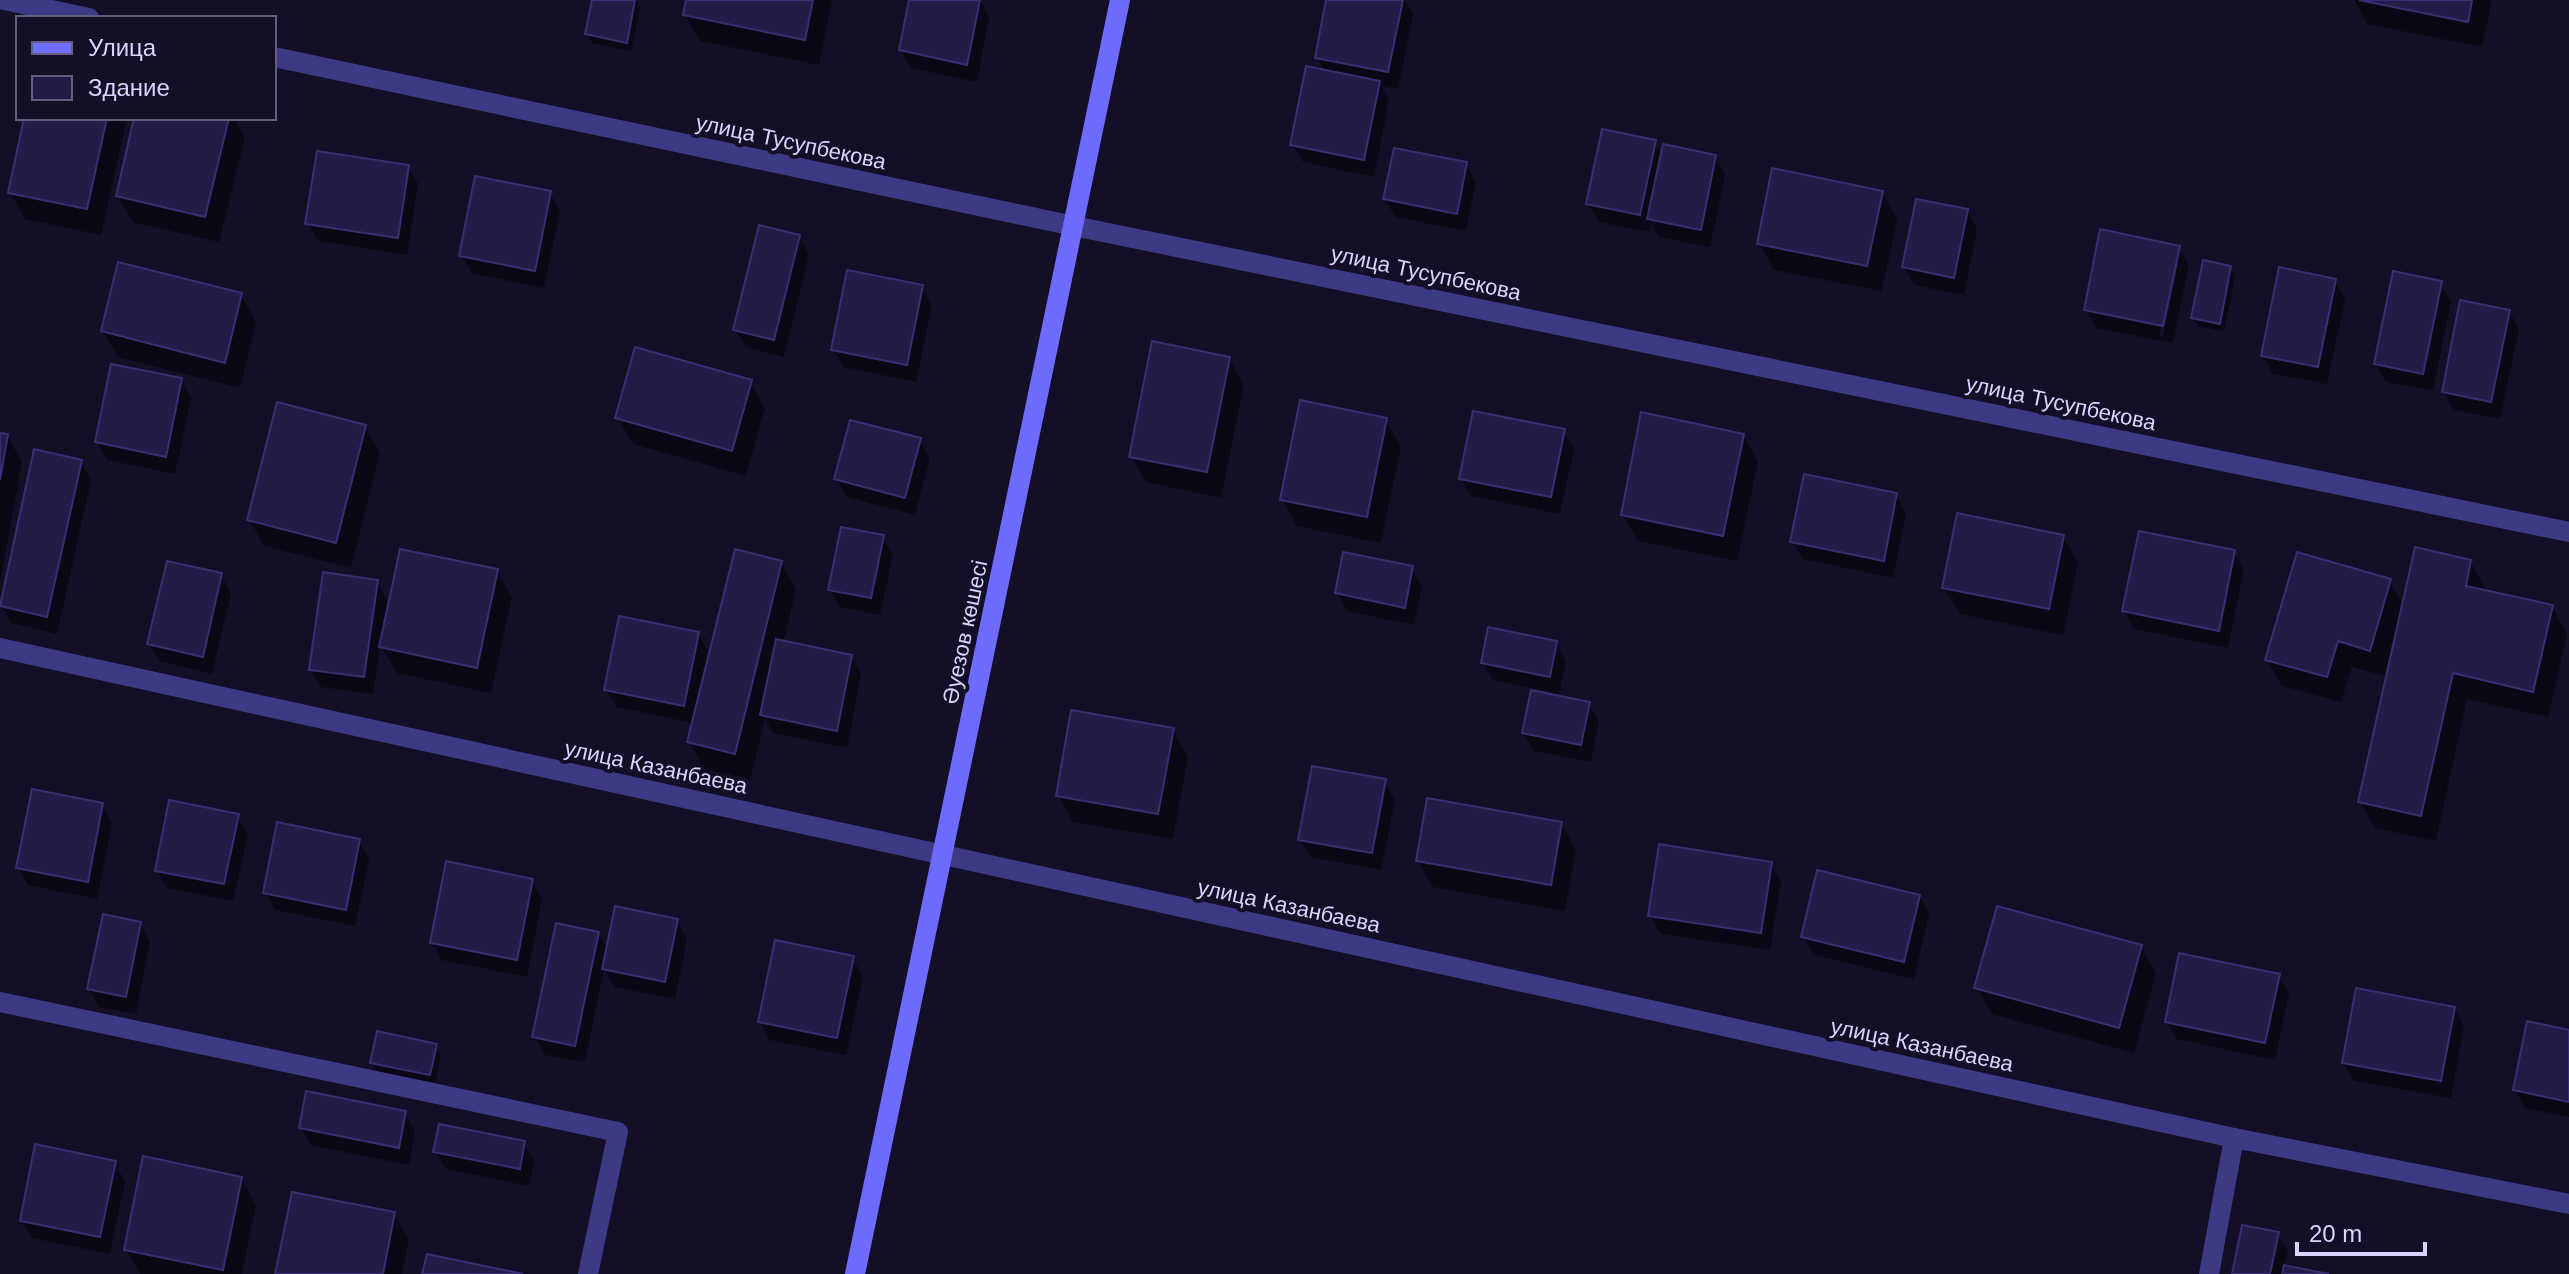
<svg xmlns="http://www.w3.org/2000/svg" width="2569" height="1274" viewBox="0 0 2569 1274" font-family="Arial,sans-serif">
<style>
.shadow{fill:#0007;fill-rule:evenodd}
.building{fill:#241b47;stroke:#3b2d73;stroke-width:2}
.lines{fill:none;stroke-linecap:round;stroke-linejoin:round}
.service{stroke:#3d3a85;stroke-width:20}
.minor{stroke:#3d3a85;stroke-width:20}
.secondary{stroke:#6f6bff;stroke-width:20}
.labels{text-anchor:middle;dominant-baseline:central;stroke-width:8;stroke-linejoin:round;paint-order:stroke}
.street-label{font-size:22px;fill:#d9d4ff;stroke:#130f26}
</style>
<rect width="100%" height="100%" fill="#130f26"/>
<g class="shadow">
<polygon points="594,0 636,0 640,7 631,51 592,43 587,34"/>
<polygon points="688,0 832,0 819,65 700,41 685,15"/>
<polygon points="911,0 980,0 989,17 977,82 911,68 901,50"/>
<polygon points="1328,0 1405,0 1413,14 1398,89 1381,86 1389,100 1374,177 1303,162 1292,144 1325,72 1317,57"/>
<polygon points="2354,0 2492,0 2482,47 2367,24"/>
<polygon points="26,118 127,118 101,235 25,219 10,192"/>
<polygon points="136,118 234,118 245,137 219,242 133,222 118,196"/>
<polygon points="1654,142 1662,155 1715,157 1725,175 1710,247 1659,237 1651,223 1649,232 1599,222 1588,204"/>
<polygon points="1466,164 1476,182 1466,231 1395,217 1385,199"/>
<polygon points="408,167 418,184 407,255 318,241 308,223"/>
<polygon points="1882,192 1897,219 1882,291 1774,270 1759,243"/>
<polygon points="550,193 560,211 544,288 472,273 461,255"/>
<polygon points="1967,211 1977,229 1964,295 1914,285 1904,267"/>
<polygon points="799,237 809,254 784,357 746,347 735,330"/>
<path d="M2179,248L2189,265L2173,343L2096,328L2086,310ZM2175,260H2179L2163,336H2159Z"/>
<polygon points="2230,268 2235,276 2224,332 2198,326 2193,318"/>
<polygon points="2335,281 2345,299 2327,384 2273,374 2263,356"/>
<polygon points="2440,283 2451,301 2433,391 2386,382 2376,364"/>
<polygon points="922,287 932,305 916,382 844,367 833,349"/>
<polygon points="241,295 256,322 240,388 118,357 103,331"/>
<polygon points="2509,311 2519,329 2500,419 2454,410 2444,392"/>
<polygon points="1229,359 1244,385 1221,498 1146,482 1131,456"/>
<polygon points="181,380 191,398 175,474 107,460 97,442"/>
<polygon points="750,382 765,408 746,476 633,444 618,418"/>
<polygon points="1385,420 1401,446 1381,543 1297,526 1282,499"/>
<polygon points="365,427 380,453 351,568 264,546 249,519"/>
<polygon points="1564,431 1574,449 1560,514 1471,496 1461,479"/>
<polygon points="0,435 7,436 22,462 0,583"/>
<polygon points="1743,435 1758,462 1737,561 1638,541 1623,515"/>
<polygon points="919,440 930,458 915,515 847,497 836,479"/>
<polygon points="81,462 91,480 57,634 11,623 1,605"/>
<polygon points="1896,495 1906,513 1893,578 1803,559 1792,541"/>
<polygon points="882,537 893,555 880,615 840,607 830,589"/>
<polygon points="2063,537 2078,563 2063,635 1960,614 1944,588"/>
<polygon points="2234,552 2244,570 2228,648 2134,629 2124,611"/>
<polygon points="2470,561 2485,588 2484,592 2552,607 2567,634 2548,717 2467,699 2436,841 2375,828 2360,801 2388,677 2352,667 2341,702 2282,686 2267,659 2389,581 2404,606"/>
<polygon points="781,562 796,589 783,643 851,656 861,674 847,748 773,733 765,718 750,780 704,769 689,742 693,723 617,707 606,689 698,634 710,655"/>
<polygon points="1412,568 1422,586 1414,625 1347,611 1337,593"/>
<polygon points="497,571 512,597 491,693 397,673 380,645 373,694 321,687 311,670 377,582 387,600 385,616 388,616"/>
<polygon points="221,575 231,593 212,674 159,661 149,644"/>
<polygon points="1556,643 1566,661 1559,694 1493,680 1483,662"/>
<polygon points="1589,704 1599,722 1591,762 1534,751 1524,733"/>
<polygon points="1173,730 1188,757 1173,839 1073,822 1058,795"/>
<polygon points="1384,781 1395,799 1381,870 1311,857 1300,840"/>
<polygon points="102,805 112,823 97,899 28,885 18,867"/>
<polygon points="237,816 248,834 233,901 167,888 157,870"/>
<polygon points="1561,824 1576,850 1565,911 1433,887 1418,861"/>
<polygon points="359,841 369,859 355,926 275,910 265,892"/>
<polygon points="1770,864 1781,881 1770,950 1661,934 1650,916"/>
<polygon points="532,881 542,899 527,977 442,960 432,942"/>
<polygon points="1919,896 1929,914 1914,979 1814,955 1803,937"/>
<polygon points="677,921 687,939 675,999 615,987 604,969 585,1062 545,1055 535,1037 598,933 608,951"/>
<polygon points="140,924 150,942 136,1014 99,1007 89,989"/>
<polygon points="2141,947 2156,973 2134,1053 1992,1014 1976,987"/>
<polygon points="852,958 863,976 846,1055 770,1040 760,1022"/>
<polygon points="2279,976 2289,994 2275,1060 2177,1039 2167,1022"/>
<polygon points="2454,1008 2464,1026 2451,1098 2354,1081 2344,1063"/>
<polygon points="2569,1032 2569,1117 2525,1108 2515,1090"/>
<polygon points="436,1045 441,1054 435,1083 377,1071 372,1063"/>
<polygon points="405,1113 415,1131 409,1165 311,1145 301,1127"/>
<polygon points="524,1143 534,1161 529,1186 446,1169 435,1151"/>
<polygon points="114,1163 125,1181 110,1254 32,1238 22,1220"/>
<polygon points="241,1178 256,1205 242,1274 140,1274 126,1249"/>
<polygon points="394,1214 409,1240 402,1274 277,1274"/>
<polygon points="2277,1234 2288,1252 2284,1267 2319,1274 2234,1274"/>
</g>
<g class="building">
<polygon points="592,0 635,0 627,43 585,34"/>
<polygon points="686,0 813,0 805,40 683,15"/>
<polygon points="909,0 980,0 967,65 899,50"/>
<polygon points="1326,0 1403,0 1388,72 1315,58"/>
<polygon points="2359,0 2472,0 2468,22"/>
<polygon points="1306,66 1380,81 1364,160 1290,145"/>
<polygon points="24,118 107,118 87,209 8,193"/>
<polygon points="134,118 229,118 205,217 116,196"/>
<polygon points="1602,129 1656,140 1640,215 1586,204"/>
<polygon points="1663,144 1716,155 1701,230 1647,219"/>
<polygon points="1394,148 1467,162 1457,214 1383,199"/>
<polygon points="317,151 409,165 398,238 305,224"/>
<polygon points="1772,168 1883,191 1867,266 1757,244"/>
<polygon points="475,176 551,191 535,271 459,256"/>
<polygon points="1916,199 1968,209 1954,278 1902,267"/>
<polygon points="759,225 800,235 774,340 733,330"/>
<polygon points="2100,229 2180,246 2163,326 2084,310"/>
<polygon points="2203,260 2231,266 2220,324 2191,318"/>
<polygon points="118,262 242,293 225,363 101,331"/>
<polygon points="2279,267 2336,279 2318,367 2261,356"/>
<polygon points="847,270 923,285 907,365 831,350"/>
<polygon points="2393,271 2442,281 2423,374 2374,364"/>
<polygon points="2460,300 2510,310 2491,402 2442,392"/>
<polygon points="1152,341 1230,357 1207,472 1129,457"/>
<polygon points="635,347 752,380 732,451 615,418"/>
<polygon points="111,364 182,378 166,457 95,442"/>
<polygon points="1300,400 1387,418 1367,517 1280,500"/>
<polygon points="277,402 366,425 336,543 247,520"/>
<polygon points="1473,411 1565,429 1551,497 1459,479"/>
<polygon points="1641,412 1744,434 1723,536 1621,515"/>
<polygon points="850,420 921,438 905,498 834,479"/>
<polygon points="0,433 8,434 0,480"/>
<polygon points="34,449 82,460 47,617 0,606"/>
<polygon points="1804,474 1897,493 1884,561 1790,542"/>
<polygon points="1957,513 2064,535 2049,609 1942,588"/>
<polygon points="841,527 884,535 871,598 828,590"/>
<polygon points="2139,531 2235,550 2219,631 2122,611"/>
<polygon points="2415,547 2471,560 2466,586 2553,605 2533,692 2453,673 2421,816 2358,802"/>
<polygon points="400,549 498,569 477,668 379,647"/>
<polygon points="735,549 782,561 735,754 687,742"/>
<polygon points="1343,552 1413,566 1405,608 1335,593"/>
<polygon points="2297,552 2391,579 2370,651 2338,641 2327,677 2265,660"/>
<polygon points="167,561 222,573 203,657 147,644"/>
<polygon points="323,572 378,580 364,677 309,670"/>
<polygon points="619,616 699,632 684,706 604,690"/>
<polygon points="1488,627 1557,641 1550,677 1481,663"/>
<polygon points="776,639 852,655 837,731 760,715"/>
<polygon points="1531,690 1590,702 1581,745 1522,733"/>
<polygon points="1071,710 1174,728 1158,814 1056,796"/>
<polygon points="1312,766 1386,779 1372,853 1298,840"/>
<polygon points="32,789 103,803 88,882 16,868"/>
<polygon points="1427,798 1562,822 1551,885 1416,861"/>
<polygon points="169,800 239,814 224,884 155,871"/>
<polygon points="277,822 360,839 346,910 263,893"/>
<polygon points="1659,844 1772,862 1761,933 1648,916"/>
<polygon points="446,861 533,879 517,960 430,943"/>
<polygon points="1817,870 1920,895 1904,962 1801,937"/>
<polygon points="615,906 678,919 665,982 602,969"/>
<polygon points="1997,906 2142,945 2119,1028 1974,988"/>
<polygon points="103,914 141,922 126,997 87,989"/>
<polygon points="556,923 599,932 575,1046 532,1037"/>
<polygon points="775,940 854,956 837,1038 758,1022"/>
<polygon points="2179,953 2280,974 2265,1043 2165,1022"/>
<polygon points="2356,988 2455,1007 2441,1081 2342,1063"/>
<polygon points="2527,1021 2569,1030 2569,1102 2513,1090"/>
<polygon points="377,1031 437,1044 430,1075 370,1063"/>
<polygon points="306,1091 406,1111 399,1148 299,1128"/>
<polygon points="439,1124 525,1141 520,1169 433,1152"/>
<polygon points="35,1144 116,1161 100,1237 20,1221"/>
<polygon points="143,1156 242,1177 223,1270 124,1250"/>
<polygon points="292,1192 395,1212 383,1274 275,1274"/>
<polygon points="2242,1225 2279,1232 2270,1274 2232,1274"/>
<polygon points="427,1254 523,1274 422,1274"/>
<polygon points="2284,1265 2329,1274 2282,1274"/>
</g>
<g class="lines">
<polyline class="service" points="0,1002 618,1132 588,1274"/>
<g class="minor">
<polyline points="4,0 89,18"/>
<polyline points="274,57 1074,226 2569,532"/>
<polyline points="0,648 2234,1138 2569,1204"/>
<polyline points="2209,1274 2234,1138"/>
</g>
<polyline class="secondary" points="855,1274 1120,0"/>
</g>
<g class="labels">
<g class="street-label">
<text transform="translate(791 142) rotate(12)">улица Тусупбекова</text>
<text transform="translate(1426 273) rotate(12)">улица Тусупбекова</text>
<text transform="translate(2061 403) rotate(12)">улица Тусупбекова</text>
<text transform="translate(965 632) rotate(-78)">Әуезов көшесі</text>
<text transform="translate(656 767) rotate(12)">улица Казанбаева</text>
<text transform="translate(1289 906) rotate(12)">улица Казанбаева</text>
<text transform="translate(1922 1045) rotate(12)">улица Казанбаева</text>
</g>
</g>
<rect x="16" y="16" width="260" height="104" fill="#130f26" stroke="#625e7d" stroke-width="2"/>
<rect x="32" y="42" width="40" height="12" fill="#6f6bff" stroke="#625e7d" stroke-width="2"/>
<text x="88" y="56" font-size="24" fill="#d9d4ff">Улица</text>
<rect x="32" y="76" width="40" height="24" fill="#241b47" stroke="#625e7d" stroke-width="2"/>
<text x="88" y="96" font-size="24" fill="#d9d4ff">Здание</text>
<path d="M2297 1242v12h128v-12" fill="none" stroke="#d9d4ff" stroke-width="4"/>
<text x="2309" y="1242" font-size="24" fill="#d9d4ff" stroke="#130f26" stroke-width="6" paint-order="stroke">20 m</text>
</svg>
